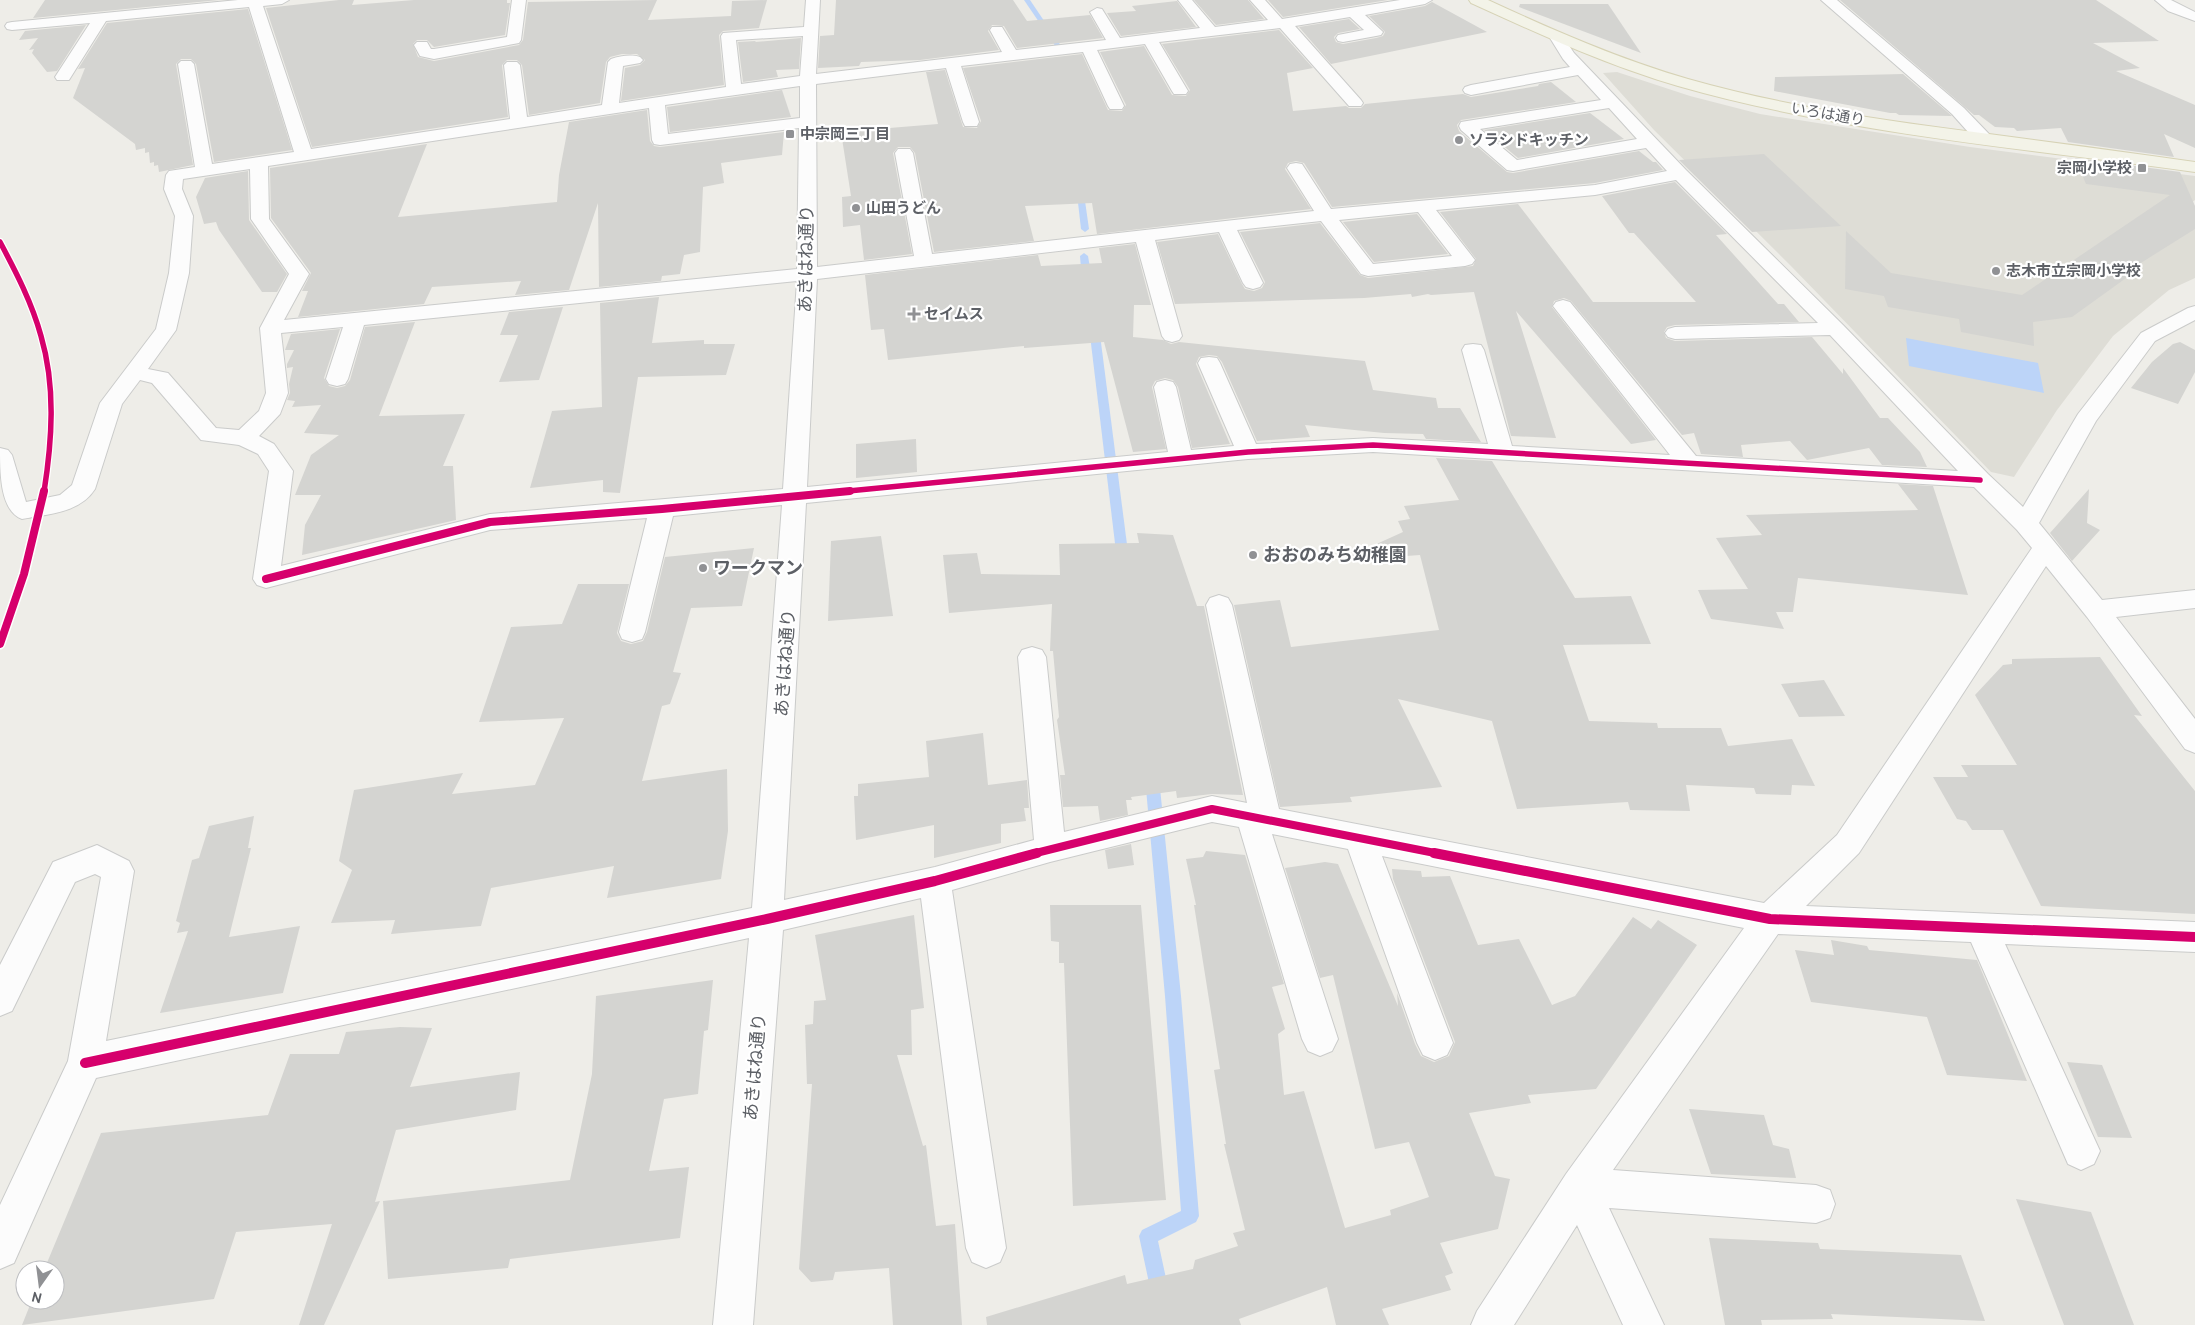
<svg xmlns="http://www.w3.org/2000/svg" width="2195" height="1325" viewBox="0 0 2195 1325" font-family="Cabin,'Noto Sans JP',sans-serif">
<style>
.education{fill:#deddd6}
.water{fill:#bcd4f8}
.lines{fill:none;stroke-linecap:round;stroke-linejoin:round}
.stream{fill:#bcd4f8;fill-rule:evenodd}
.building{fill:#d4d4d1}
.minor-casing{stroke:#cacbca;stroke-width:2}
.major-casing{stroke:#d6d2b5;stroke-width:2}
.minor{fill:#fcfcfc;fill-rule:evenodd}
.major{fill:#f3f3e8;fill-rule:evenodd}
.cycleway-far2-casing{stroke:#fff;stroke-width:8}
.cycleway-far1-casing{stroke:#fff;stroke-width:11}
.cycleway-casing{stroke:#fff;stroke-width:13}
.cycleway-far2{stroke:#d6006c;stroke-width:5.5}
.cycleway-far1{stroke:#d6006c;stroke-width:8}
.cycleway{stroke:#d6006c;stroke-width:10}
.poi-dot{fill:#909194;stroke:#fff;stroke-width:2}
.labels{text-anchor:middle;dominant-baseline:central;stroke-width:4.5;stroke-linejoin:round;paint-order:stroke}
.far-street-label{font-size:15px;fill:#5d6066;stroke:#fff}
.far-poi-label{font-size:15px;font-weight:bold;fill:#5d6066;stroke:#fff;text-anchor:start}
.street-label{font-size:18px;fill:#5d6066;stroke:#fff}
.poi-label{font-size:18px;font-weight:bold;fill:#5d6066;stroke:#fff;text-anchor:start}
</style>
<rect width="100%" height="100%" fill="#eeede8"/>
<polygon class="education" points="1617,72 1690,96 1760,114 1970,147 2195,176 2195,200 2180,212 2195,218 2195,278 2169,290 2113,336 2057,410 2014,477 1991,472 1790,265 1654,130 1603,73"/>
<polygon class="water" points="1906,338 2038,363 2044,393 1909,366"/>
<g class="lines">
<g class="stream">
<polygon points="1024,0 1030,0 1061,46 1060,47 1056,47"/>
<polygon points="1076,185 1083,187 1089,229 1085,232 1081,229"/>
<polygon points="1084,253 1088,256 1092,280 1087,283 1082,280 1080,256"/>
<polygon points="1094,324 1099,327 1129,560 1123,564 1117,560 1089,327"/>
<polygon points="1152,772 1157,774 1159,778 1181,996 1199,1216 1196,1222 1158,1241 1176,1325 1158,1325 1139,1236 1142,1230 1181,1211 1165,996 1145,778 1147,774"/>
</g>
</g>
<g class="building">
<polygon points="45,0 219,0 33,18"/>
<polygon points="339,0 354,0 352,5 414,0 507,0 507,3 510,3 505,35 434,47 427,40 417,40 413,44 418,57 434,61 519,45 523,40 528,2 657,0 648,20 731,16 732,1 767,0 759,28 723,31 719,35 724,85 621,101 625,68 640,65 645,60 637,54 622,54 610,57 606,62 600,103 529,115 522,65 517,60 507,60 502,65 508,117 312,147 266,8"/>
<polygon points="836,0 1013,0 1027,21 1090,15 1103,38 1017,48 1004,26 992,25 988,31 999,50 920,60 861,62 859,66 818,68 820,36 834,35"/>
<polygon points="1194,0 1248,0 1264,19 1216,25"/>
<polygon points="1268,0 1388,0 1283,17"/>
<polygon points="1840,0 2096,0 2159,41 2093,43 2140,68 2116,71 2195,105 2195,148 2164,134 2174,157 2068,142 2061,128 2017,131 2014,128 1995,127 1979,115 1974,115"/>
<polygon points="1177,1 1196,27 1121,36 1107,13 1136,11 1132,6"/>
<polygon points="1432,2 1487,32 1331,64 1299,27 1349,19 1360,29 1338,33 1334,37 1336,42 1343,44 1376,38 1383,36 1385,32 1369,16 1425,6"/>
<polygon points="1520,4 1608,4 1641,53 1519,7"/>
<polygon points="248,9 292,150 214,162 196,64 191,59 181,59 176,64 193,165 159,172 158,165 154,166 154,162 150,163 149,152 145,153 145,148 136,150 135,144 73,98 85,68 78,69 107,23"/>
<polygon points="86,25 57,71 47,72 32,53 34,49 29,50 38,38 19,40 25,31"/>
<polygon points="1279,30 1313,68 1287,73 1293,111 1346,106 1349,108 1361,108 1365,104 1463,94 1471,97 1538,86 1539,84 1551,82 1576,102 1461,120 1457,125 1459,131 1507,172 1513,173 1639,151 1653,162 1656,162 1663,170 1595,183 1332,207 1304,163 1296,161 1288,163 1285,169 1311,209 1097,234 1092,203 1025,206 1034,241 934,252 915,153 910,147 898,147 893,153 912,254 864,260 860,225 843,227 842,197 851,196 841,132 938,124 926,72 945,70 963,127 977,128 981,121 963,68 1082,54 1108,110 1122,111 1126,105 1100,52 1144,46 1172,95 1186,96 1190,90 1162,44"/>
<polygon points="801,38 799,69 776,70 778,77 743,82 738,42 756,41 755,42"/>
<polygon points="1903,74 1952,116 1899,115 1896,113 1890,113 1774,91 1775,77"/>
<polygon points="782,90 791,117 670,132 667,107"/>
<polygon points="647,110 650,141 654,146 660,147 784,132 782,155 721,163 724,183 703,187 700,252 684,255 680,274 662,276 661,281 599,287 598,203 569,290 515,295 521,281 432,287 424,304 298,317 308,291 302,291 311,273 271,218 270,168 427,144 398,217 557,202 559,175 569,122"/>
<polygon points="1590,113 1624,139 1518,158 1484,130"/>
<polygon points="1764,154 1841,226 1752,232 1679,160"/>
<polygon points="2075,158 2180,172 2195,206 2195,229 2136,266 2140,268 2072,317 2033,322 2034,346 1961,332 1959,319 1888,307 1884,296 1845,289 1846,231 1891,273 2022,295 2170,195 2086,184"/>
<polygon points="248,171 249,220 287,274 277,292 262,292 219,230 216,222 204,224 196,197 205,178"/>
<polygon points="1675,182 1727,234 1716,235 1778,304 1784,304 1799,322 1675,325 1667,327 1664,332 1666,338 1675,341 1812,337 1843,374 1843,368 1880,418 1888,418 1920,452 1927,467 1882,465 1869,448 1807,460 1790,441 1741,445 1743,457 1701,454 1694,433 1682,435 1571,301 1564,298 1554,301 1552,307 1656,440 1631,444 1516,311 1556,438 1511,436 1474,292 1431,295 1428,294 1412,297 1411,294 1364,298 1175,304 1157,242 1218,234 1242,284 1245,289 1254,291 1262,288 1265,282 1240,232 1320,223 1360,275 1368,278 1473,266 1476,259 1440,212 1518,204 1593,302 1696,302 1634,233 1629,233 1602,196"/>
<polygon points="1417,214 1448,254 1374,262 1343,222"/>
<polygon points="1135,244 1151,305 1134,305 1133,337 1163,340 1171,344 1179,342 1365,361 1373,390 1436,398 1438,408 1460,408 1481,442 1426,439 1423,434 1384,433 1305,425 1310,437 1257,441 1222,362 1217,356 1209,355 1199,357 1196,364 1230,444 1192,448 1178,387 1173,380 1165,378 1155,381 1152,387 1166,449 1133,452 1104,342 1024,348 1024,346 888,360 884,329 871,330 865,275 1038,255 1041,266 1102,263 1099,248"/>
<polygon points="659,297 652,343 704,340 704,344 735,344 726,375 638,377 620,493 603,492 603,480 530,488 552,411 602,407 600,303"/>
<polygon points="563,307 539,380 499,382 518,335 500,335 509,312"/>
<polygon points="415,322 379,416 465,414 443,466 453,466 456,520 302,555 305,525 321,495 295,495 311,455 339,435 304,433 321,405 292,407 295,401 287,400 290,393 289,384 293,367 287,368 287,364 294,350 285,350 291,334 340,329 324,378 329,386 337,388 345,386 350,380 365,327"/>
<polygon points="2180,342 2195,350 2195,372 2178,404 2131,388 2152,362 2173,344"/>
<polygon points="916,439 917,472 856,478 856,444"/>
<polygon points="1436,458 1492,461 1575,598 1631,596 1651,644 1563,645 1589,721 1657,723 1658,728 1721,728 1728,746 1792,739 1815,786 1792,785 1791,795 1756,794 1754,788 1686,785 1690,811 1630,810 1628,802 1517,809 1492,721 1398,699 1442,787 1350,797 1352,802 1280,807 1234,605 1280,600 1291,647 1439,630 1420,555 1351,560 1350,556 1403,532 1398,521 1410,519 1404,506 1459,500"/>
<polygon points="1898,484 1933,486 1968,595 1798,578 1793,612 1776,612 1784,629 1711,619 1698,590 1748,589 1716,538 1762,535 1746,515 1918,510"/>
<polygon points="2089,489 2087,523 2100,530 2072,561 2050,533"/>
<polygon points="1137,533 1173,535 1197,606 1204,606 1243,795 1212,794 1177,798 1176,791 1131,797 1132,800 1126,800 1128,815 1100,821 1098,806 1063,807 1060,775 1065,775 1057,720 1059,717 1053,651 1050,651 1052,604 949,613 943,555 977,553 981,574 1060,575 1059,544 1139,543"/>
<polygon points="881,536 893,616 828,621 831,541"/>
<polygon points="754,548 742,606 691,608 673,672 681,673 670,704 662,706 642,781 727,769 728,831 721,879 607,898 614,866 491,888 481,926 391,934 395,920 331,923 352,870 339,861 354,790 463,773 452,794 535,785 564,718 479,722 511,627 562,624 578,584 629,584 617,633 621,641 631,644 643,641 647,632 665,557"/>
<polygon points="2100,657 2142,716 2134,715 2195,791 2195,914 2041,906 2003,830 1972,830 1966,821 1957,819 1933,777 1968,777 1961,765 2017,765 1975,695 2003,665 2012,664 2012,659"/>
<polygon points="1824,680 1845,716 1799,717 1781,684"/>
<polygon points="983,733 988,785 1027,780 1029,808 1024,808 1026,821 1001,824 1001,843 934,858 934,825 856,840 854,796 858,796 858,784 929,777 926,741"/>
<polygon points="254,816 248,848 251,848 229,937 300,926 283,993 160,1013 188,931 177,933 180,923 176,921 192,860 199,858 209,826"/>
<polygon points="1131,844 1134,865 1108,869 1105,850"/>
<polygon points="1206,851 1245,855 1284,984 1272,987 1285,1029 1278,1034 1284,1095 1304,1091 1345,1228 1391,1215 1390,1210 1429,1197 1409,1142 1375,1149 1333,975 1320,978 1285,868 1325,862 1338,864 1398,1006 1397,993 1415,1044 1421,1056 1434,1062 1449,1056 1455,1042 1393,879 1392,869 1421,871 1422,877 1450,876 1478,945 1519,939 1552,1005 1575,996 1633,917 1651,929 1658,920 1697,945 1596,1089 1528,1095 1531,1103 1469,1113 1495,1176 1510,1179 1498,1229 1440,1243 1453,1273 1445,1276 1451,1290 1382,1309 1389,1325 1336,1325 1327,1287 1239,1319 1241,1325 987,1325 986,1317 1125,1275 1127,1284 1193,1269 1195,1260 1238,1246 1233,1233 1245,1230 1224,1144 1226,1144 1214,1070 1220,1069 1194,905 1196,905 1186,859 1203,857"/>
<polygon points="1050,905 1141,905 1166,1200 1073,1206 1064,963 1059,963 1059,942 1051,941"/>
<polygon points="914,915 924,1008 911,1010 912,1055 897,1055 923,1146 926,1145 936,1226 955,1224 962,1325 893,1325 889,1268 835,1272 833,1280 811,1282 799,1269 812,1084 807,1084 805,1025 813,1024 814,1001 826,1000 815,935"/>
<polygon points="1831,940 1867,946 1869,950 1977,960 2027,1081 1947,1075 1927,1017 1811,1002 1795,950 1834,955"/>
<polygon points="713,980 708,1030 704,1031 698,1094 664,1099 649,1171 689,1167 680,1238 510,1259 508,1268 388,1279 383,1201 570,1180 592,1074 596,996"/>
<polygon points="400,1027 432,1028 410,1087 520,1072 516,1110 396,1130 375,1202 380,1201 324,1325 299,1325 332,1224 236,1232 214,1299 22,1325 32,1300 55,1300 55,1270 44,1270 101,1133 268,1115 290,1054 339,1054 346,1032"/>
<polygon points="2067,1062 2102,1065 2132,1138 2098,1137"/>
<polygon points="1689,1109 1764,1115 1773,1145 1789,1149 1796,1178 1711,1174"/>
<polygon points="2016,1199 2091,1212 2134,1325 2064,1325"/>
<polygon points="1709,1238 1818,1243 1820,1249 1961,1255 1985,1321 1831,1314 1833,1319 1761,1320 1762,1325 1725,1325"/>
</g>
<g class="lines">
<defs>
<g id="minor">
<path d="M238,0H289L282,4L263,6L311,149L510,119L504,65L507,62H517L520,65L527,117L602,105L608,62L611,59C620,56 631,54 640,57L643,60L640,63L623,66L619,103L726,87L721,36L723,33L804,27L806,0H820L816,74L1002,52L990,30L992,27H1002L1016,50L1106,40L1090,12L1097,8L1102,9L1120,38L1200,28L1178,0H1192L1215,27L1268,20L1250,0H1265L1282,19L1400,0H1432L1425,4L1365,15L1383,32L1381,35L1376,36L1343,42L1338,41L1336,38L1338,35L1364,30L1350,17L1295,26L1361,100L1363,103L1361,106H1349L1280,28L1159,42L1188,91L1186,94H1174L1172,91L1145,44L1097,50L1124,106L1122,109H1110L1108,106L1083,52L961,66L979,122L977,126H965L963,122L946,68L816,84L817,267L914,256L895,153L898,149H910L913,153L932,254L1314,211L1287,168L1290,164L1296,163L1302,164L1331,209L1595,185L1667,171L1646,148L1513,171L1507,170L1461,130L1459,126L1461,122L1467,121L1601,100L1578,75L1471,95L1465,93L1463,90L1465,87L1471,85L1570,67L1563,59L1550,38L1552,35H1562L1574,53L1686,170L1843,325L1988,474L2023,507L2078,414L2141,333L2188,308L2195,306V320L2155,341L2096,421L2039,523L2102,600L2195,590V608L2116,617L2195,719V753L2185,749L2087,617L2046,566L1859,853L1806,906L2195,922V952L2005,944L2100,1151L2094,1164L2081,1170L2068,1164L1971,942L1778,934L1613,1170L1816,1185L1830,1190L1835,1204L1830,1218L1816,1223L1609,1208L1664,1325H1623L1577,1225L1514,1325H1471L1477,1311L1566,1174L1744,928L1382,856L1453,1043L1447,1055L1435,1060L1423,1055L1417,1043L1348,849L1272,834L1338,1039L1332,1051L1320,1056L1308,1051L1302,1039L1239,827L1212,822L1050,862L952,890L1006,1248L1000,1262L986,1268L972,1262L966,1248L921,898L783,930L753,1325H713L749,938L96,1078L14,1263L0,1269V1205L68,1061L101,877L95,874L75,882L12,1011L0,1016V965L53,862L97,845L129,861L134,871L106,1041L752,908L782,505L673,516L645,632L642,639L632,642L622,639L619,632L647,518L490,530L266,588L257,585L253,579L269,471L258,454L239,445L201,440L152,383L140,380L122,404L95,489C80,513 48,514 22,519C0,511 0,473 0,448L8,450L12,455L26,502L60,495L72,485L100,403L156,329L169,273L175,216L164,189L166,175L169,171L195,167L178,64L181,61H191L194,64L212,164L294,152L249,7L106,21L69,80H57L55,77L90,23L12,30L7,29L5,26L7,23L12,22ZM803,36L800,76L741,84L736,40ZM800,86V118L668,134L665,105ZM649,108L652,140L654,144L660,145L799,128L797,269L284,320L309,274L269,219L268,166ZM1609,108L1637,139L1517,160L1480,129ZM250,169L251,219L289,274L260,328L266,393L259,411L239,430L216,428L168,373L148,369L176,330L189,273L193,216L182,189L183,179ZM1676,180L1818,323L1675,327L1668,329L1665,333L1668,337L1675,339L1830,335L1958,471L1696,456L1570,302L1563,300L1556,302L1553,306L1670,455L1512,446L1484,350L1481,345L1473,344L1465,345L1462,350L1488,444L1373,438L1256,444L1220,363L1217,358L1209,357L1201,358L1198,363L1234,446L1191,450L1176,387L1173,382L1165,380L1157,382L1154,387L1168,452L807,487L817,279L1136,242L1162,336L1165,340L1172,342L1179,340L1182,336L1155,240L1219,232L1243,283L1246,287L1253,289L1260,287L1263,283L1237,230L1321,221L1361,274L1368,276L1465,266L1472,264L1475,260L1436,210L1595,195ZM1418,212L1452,256L1373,264L1339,220ZM797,281L783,489L490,514L281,566L293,471L274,444L259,436L280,414L288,393L281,333L343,327L326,379L329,384L337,386L345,384L348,379L364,325ZM1373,452L1974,487L2017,530L2032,548L1837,835L1764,903L1279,809L1232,605L1228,598L1219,595L1210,598L1206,605L1247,803L1212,796L1064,832L1046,657L1042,650L1032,647L1022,650L1018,657L1034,840L935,867L784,900L806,503L1248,459Z"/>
<polygon points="512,0 526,0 521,40 519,43 434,59 420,56 414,45 417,42 427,42 431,49 434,49 507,37"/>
<polygon points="1821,0 1837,0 1964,108 1989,134 1991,138 1989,142 1977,142 1952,114"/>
<polygon points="2155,0 2171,0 2195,12 2195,21 2168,11"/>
</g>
<path id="major" d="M1469,0H1488C1553,30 1619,59 1688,79C1786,107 1888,121 1989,134C2058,143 2126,152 2195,162V172C2023,148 1846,134 1678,86C1606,65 1539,34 1471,3Z"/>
</defs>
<use href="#minor" class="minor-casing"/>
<use href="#major" class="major-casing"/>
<use href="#minor" class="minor"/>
<use href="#major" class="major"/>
<defs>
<g id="cycleway-far2">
<path d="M0,242C16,272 32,303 41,336C56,387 52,441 44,492"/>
<polyline points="838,492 1248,452 1373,445 1980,480"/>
</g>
<g id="cycleway-far1">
<polyline points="266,579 490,522 662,509 850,491"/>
<polyline points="0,644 24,574 44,491"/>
<polyline points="1032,854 1212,809 1440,854"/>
</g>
<g id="cycleway">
<polyline points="1434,853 1770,919 2195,937"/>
<polyline points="85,1063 767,919 935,881 1037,853"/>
</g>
</defs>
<use href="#cycleway-far2" class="cycleway-far2-casing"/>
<use href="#cycleway-far1" class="cycleway-far1-casing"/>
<use href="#cycleway" class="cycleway-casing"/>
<use href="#cycleway-far2" class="cycleway-far2"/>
<use href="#cycleway-far1" class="cycleway-far1"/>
<use href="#cycleway" class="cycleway"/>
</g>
<g class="poi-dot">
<rect x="785" y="129" width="10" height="10" rx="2.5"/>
<circle cx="1459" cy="140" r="5"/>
<rect x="2137" y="163" width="10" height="10" rx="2.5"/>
<circle cx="856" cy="208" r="5"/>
<circle cx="1996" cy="271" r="5"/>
<path d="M911.5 306.5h5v5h5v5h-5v5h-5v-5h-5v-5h5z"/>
<circle cx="1253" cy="555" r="5"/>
<circle cx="703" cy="568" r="5"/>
</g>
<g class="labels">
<g class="far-street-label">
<text transform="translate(1828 114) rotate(10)">いろは通り</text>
</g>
<g class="far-poi-label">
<text x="800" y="134">中宗岡三丁目</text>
<text x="1469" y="140">ソラシドキッチン</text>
<text x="2132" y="168" text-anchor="end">宗岡小学校</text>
<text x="866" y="208">山田うどん</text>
<text x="2006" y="271">志木市立宗岡小学校</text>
<text x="924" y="314">セイムス</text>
</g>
<g class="street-label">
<text transform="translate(806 259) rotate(-89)">あきはね通り</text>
<text transform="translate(785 663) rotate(-86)">あきはね通り</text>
<text transform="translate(755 1067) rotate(-85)">あきはね通り</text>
</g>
<g class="poi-label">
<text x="1263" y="555">おおのみち幼稚園</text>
<text x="713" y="568">ワークマン</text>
</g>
</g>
<g transform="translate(40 1285) rotate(194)"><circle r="24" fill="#ffffff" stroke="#bebfc2"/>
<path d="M0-4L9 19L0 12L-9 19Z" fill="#909194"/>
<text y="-8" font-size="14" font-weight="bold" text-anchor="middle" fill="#5d6066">N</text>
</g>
</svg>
